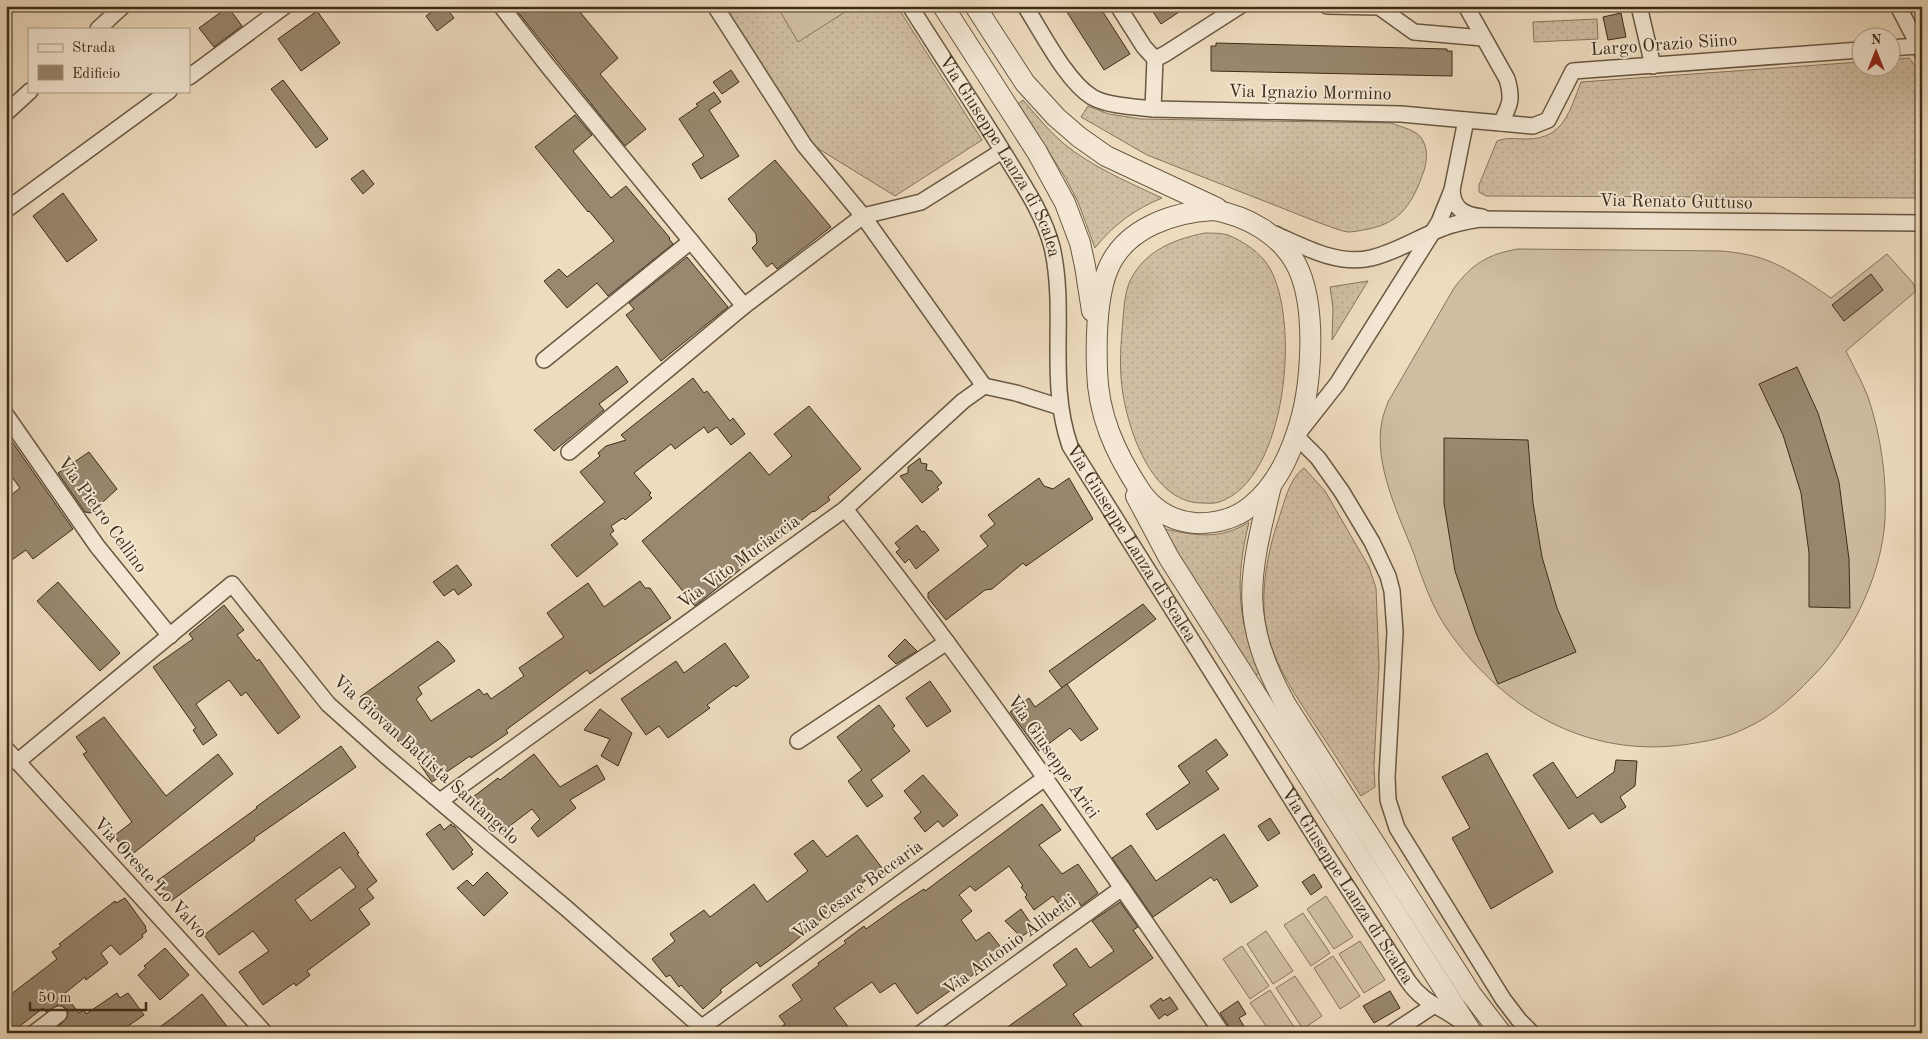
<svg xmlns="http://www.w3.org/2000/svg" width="1928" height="1039" viewBox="0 0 1928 1039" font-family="'Old Standard TT',serif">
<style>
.grass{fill:url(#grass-dots);stroke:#86755e}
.garden{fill:#d0bea3;stroke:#86755e}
.building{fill:#99886f;stroke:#3d2c18;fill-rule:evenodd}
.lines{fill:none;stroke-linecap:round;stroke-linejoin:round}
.minor-casing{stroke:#695842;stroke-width:18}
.tertiary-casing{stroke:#695842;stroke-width:22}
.minor{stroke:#f4e8d5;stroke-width:15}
.tertiary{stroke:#f4e8d5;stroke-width:20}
.labels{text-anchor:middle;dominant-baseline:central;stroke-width:4;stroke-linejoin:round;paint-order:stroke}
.street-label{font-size:18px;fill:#3d2c18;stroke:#f4e8d5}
</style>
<defs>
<pattern id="grass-dots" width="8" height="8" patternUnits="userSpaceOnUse" patternTransform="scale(1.25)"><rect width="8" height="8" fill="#d0bea3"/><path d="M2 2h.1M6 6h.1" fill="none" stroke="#b4a38c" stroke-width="1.8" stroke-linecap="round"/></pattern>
</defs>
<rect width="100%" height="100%" fill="#eedcbf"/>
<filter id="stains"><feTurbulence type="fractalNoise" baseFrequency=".004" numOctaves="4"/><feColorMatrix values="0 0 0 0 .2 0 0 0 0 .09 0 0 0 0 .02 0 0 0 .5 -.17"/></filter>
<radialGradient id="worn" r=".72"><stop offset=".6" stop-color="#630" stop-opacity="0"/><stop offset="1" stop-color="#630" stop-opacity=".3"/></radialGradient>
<g class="grass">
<polygon points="724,6 897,6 982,140 895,196 814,146"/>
<polygon points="1597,19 1598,39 1534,42 1533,22"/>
<path d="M1909,58L1922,75V198L1486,196L1479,192V185L1497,141C1508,137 1516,139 1527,139C1564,139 1570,110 1581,82L1860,62V68H1890L1891,60Z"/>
<path d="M1023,100C1036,115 1048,130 1063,143C1092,167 1128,182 1162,198C1135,209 1113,225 1095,248L1078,202L1065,177L1018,104Z"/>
<path d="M1088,106L1109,114L1141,119L1391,123C1401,127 1417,130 1422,139C1429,150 1427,164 1422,176C1411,207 1397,225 1363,230C1358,231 1352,232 1348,232C1340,231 1332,227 1325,225L1147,155L1081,117Z"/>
<path d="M1205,233C1212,233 1221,233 1228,235C1243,241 1261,253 1269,267C1301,320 1287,480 1219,502C1214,504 1206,503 1201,503C1151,502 1127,428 1122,387C1119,365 1121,342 1123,319C1124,307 1125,290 1131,279C1146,250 1175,239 1205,233Z"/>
<polygon points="1368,281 1332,340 1333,308 1330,287"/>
<path d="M1304,468L1325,491L1369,567L1376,588L1379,666L1374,766L1375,787L1361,796C1346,772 1331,749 1315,725C1294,693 1270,659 1265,619C1261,588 1268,551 1278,521C1284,504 1289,478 1304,468Z"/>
<path d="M1249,522C1235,579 1237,617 1259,673L1254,676L1165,532V529C1197,536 1220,540 1249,522Z"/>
</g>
<g class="garden">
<polygon points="777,6 841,6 845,12 798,42"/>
<path d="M1518,249L1722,251C1731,252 1740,253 1749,255C1779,261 1806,281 1831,298L1887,254L1913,283L1916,291L1846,351C1853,366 1862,381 1868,397C1881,435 1887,479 1885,519C1882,575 1851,639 1811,678C1792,698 1771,717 1746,728C1727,738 1704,742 1682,745C1586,757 1505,710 1450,633C1433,610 1423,581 1414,554C1399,516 1373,463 1382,421C1383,415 1386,408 1388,402L1454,288C1472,264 1488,254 1518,249Z"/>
<polygon points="1326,896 1353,937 1334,949 1307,909"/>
<polygon points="1303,913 1330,953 1311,966 1284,925"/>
<polygon points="1266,931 1293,971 1273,984 1247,944"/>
<polygon points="1360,941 1385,980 1364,993 1339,954"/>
<polygon points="1242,946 1269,986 1250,999 1223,959"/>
<polygon points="1333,956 1360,996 1340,1009 1314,968"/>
<polygon points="1295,976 1322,1016 1303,1029 1276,988"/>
<polygon points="1270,990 1296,1030 1293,1033 1271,1033 1250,1003"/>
</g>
<g class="building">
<polygon points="440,6 445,6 454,18 437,31 426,16"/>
<polygon points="513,6 575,6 618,58 600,74 646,129 625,146"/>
<polygon points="1063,6 1099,6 1130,54 1104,70"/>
<polygon points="1149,6 1188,6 1161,24"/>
<polygon points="228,7 242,26 214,47 199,28"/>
<polygon points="317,11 340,43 301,71 278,39"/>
<polygon points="1621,13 1626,37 1608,40 1603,17"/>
<polygon points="1216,43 1447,49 1447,51 1452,51 1452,76 1211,71 1211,46 1216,46"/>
<polygon points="731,70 739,82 722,94 713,82"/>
<polygon points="283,80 328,139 316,148 271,89"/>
<polygon points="714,92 721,102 709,110 739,156 701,179 692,164 704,156 679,119 698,106 696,104"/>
<polygon points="575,115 592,135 573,151 611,198 626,186 670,238 669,239 673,244 608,296 597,283 567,308 544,281 559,269 567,277 614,241 589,211 588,212 535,147"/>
<polygon points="775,160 831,227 777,269 772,263 767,267 752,248 757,243 756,234 728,199"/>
<polygon points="363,170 374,184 363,194 351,179"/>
<polygon points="63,193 97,240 67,262 33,216"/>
<polygon points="687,257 728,307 661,361 626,315 634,309 629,303"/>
<polygon points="1871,274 1883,290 1844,321 1832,305"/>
<polygon points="617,366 628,382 599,404 604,410 554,451 534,430"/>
<polygon points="1797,367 1818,413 1839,482 1849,559 1850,608 1809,607 1809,553 1801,493 1783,435 1759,384"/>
<polygon points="693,378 704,393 707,391 730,421 733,418 745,434 731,445 717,427 708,433 704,427 675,449 671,444 634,473 651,493 649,495 652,498 625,520 623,518 611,526 614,531 610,534 618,544 577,577 551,545 605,502 580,472 600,456 598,453 606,446 626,440 621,435"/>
<polygon points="809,406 861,469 828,497 830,500 814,512 813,511 695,606 642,541 750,452 769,475 792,456 774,434"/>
<polygon points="6,433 73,529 33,559 26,550 6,564 6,499 20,488 6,469"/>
<polygon points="1444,438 1528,440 1533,503 1542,557 1557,608 1576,652 1498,684 1476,633 1455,571 1444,503"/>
<polygon points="89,452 117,489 91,513 85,512 58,473"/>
<polygon points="920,458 921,463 927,464 926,470 932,471 942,483 937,487 939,489 922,503 900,476 908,473 908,467"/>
<polygon points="1039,478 1044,486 1053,489 1069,478 1093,519 1026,566 1023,563 992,589 985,590 946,620 928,598 928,593 988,546 980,536 995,524 988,515"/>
<polygon points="917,525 922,532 924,531 939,550 916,569 909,559 905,563 896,552 900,549 895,543"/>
<polygon points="457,565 472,585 458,595 454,589 444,596 433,582"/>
<polygon points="640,581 645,588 650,588 671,618 590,674 587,670 506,730 508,733 492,744 471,758 470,756 432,782 409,748 403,748 384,722 381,725 360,697 438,641 447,650 455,661 418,687 422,694 416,699 431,721 479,689 484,695 487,693 491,699 524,676 519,668 564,637 547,613 588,583 604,607"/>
<polygon points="58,582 120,653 100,671 37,601"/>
<polygon points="1143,604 1156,619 1062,688 1049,671"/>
<polygon points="224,605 244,630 237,635 257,661 259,659 300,717 278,734 246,692 241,696 229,680 196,704 217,735 203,745 193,730 196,728 153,667 193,639 189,634"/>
<polygon points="905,639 917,651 896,664 888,656"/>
<polygon points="725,643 749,677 736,687 734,685 707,705 710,708 668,738 659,726 646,735 621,699 676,661 684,673"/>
<polygon points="930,681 951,711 927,727 906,698"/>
<polygon points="1067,684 1098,729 1081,741 1070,728 1039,751 1010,712 1029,698 1035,707"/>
<polygon points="879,705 895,726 892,728 910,751 871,780 883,796 867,807 848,781 862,770 837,737"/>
<polygon points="600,709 632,733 618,766 601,756 610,739 584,730"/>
<polygon points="104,717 166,796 218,754 233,774 130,856 114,836 132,822 83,754 87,752 76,737"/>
<polygon points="1216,739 1228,755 1206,771 1219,789 1157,830 1146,814 1190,783 1178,766"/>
<polygon points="341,746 356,767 254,838 255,840 171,901 157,881 257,808 256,807"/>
<polygon points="1487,753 1553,872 1491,909 1452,838 1470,828 1442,777"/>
<polygon points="534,754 560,787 597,765 605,779 570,800 576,808 538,837 531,828 540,819 532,809 507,828 502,823 492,830 469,800 498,778 500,780"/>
<polygon points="1616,760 1637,761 1635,786 1620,797 1626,807 1601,823 1593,813 1569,829 1533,775 1553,762 1577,798 1614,772"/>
<polygon points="923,775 958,815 943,827 938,821 925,832 914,818 921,812 904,791"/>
<polygon points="1042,804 1061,830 1039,845 1062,874 1078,864 1098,893 1081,906 1079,902 1065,912 1053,896 1034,910 1025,897 1027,895 1021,887 1023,886 1009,866 975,891 970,886 959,895 972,911 961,920 976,941 989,932 1003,950 975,970 977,972 917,1014 895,983 880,993 872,982 834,1008 853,1033 773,1033 785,1024 779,1016 802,1000 792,985 819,965 818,963 846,943 844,941 864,926 866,929 901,904 924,889 925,891"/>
<polygon points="1270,818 1280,833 1268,841 1258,826"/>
<polygon points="440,824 444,830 451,824 453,827 454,826 473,850 471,852 473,854 453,870 426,834"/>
<path d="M344,832L359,853L357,854L377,881L367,889L374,898L359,909L370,924L307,971L310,975L296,986L294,983L263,1005L239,972L269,951L253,931L219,955L204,935ZM340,867L356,887L311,921L295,900Z"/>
<polygon points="1224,834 1258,886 1231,903 1217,879 1214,881 1211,877 1153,917 1112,858 1131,845 1156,881"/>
<polygon points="857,835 882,868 853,890 854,891 823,915 824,917 789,946 760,967 757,962 720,990 722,992 703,1009 681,985 679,987 670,975 666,977 652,959 675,941 670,934 704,910 710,917 754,884 767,902 808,871 794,854 813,840 827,857"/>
<polygon points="487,872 508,893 484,916 457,888 467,880 473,886"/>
<polygon points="1314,874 1322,887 1311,895 1302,882"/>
<polygon points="125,898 146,927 145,928 147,931 142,935 143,937 120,955 111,945 101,953 108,963 86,980 85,977 64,994 79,1013 84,1010 86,1014 117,993 120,998 128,993 144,1015 118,1033 62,1033 58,1027 67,1018 68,1012 66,1008 58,1005 46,1012 43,1008 11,1033 6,1033 6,998 57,959 52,952 61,946 59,944 115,901 116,903"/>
<polygon points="1120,902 1138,927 1133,930 1153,958 1073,1014 1087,1033 999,1033 1067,985 1053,965 1076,948 1090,968 1114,951 1092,921"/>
<polygon points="1021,909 1034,928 1021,937 1005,921"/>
<polygon points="165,948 189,975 160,1000 138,975 146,968 144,966"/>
<polygon points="1390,991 1400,1008 1374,1023 1363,1006"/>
<polygon points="202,994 232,1033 152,1033 176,1015"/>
<polygon points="1170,997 1178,1009 1167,1016 1165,1014 1159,1019 1150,1006 1161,998 1163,1001"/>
<polygon points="1238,1001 1246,1014 1239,1018 1248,1033 1233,1033 1220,1013"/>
</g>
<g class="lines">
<defs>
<g id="minor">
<polyline points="501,6 547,65 744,306"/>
<polyline points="715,6 804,145 863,216 984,386"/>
<path id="s1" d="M910,6C940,54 972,101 1002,150C1020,180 1043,212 1052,247C1067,313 1047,380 1070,446L1324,851L1408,981C1425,1006 1445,1007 1465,1025"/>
<path d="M1025,6C1042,32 1066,81 1092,97C1108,106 1135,107 1153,109L1401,114L1466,120"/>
<polyline points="1118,6 1144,47 1155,59 1165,54 1240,6"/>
<polyline points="1327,6 1379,7 1414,32 1483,38"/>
<path d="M1466,6L1507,79C1513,99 1510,105 1501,123L1466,120L1452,190L1439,222L1337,384L1296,436L1318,458L1342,492L1372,542L1388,576L1392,591L1395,632L1387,777L1388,800L1397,828L1503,999L1519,1020L1532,1033"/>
<polyline points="1639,6 1653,66"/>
<polyline points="1898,6 1922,52"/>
<polyline points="98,29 123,6"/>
<polyline points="1890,48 1918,46"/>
<polyline points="189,77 285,6"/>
<polyline points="1153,109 1155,59"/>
<polyline points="6,113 30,91"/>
<polyline points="1501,123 1533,126 1548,120 1573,71 1860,50"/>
<path d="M1452,190C1453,209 1464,215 1482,217"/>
<polyline points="6,210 169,91"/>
<path d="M1275,234C1304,247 1339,266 1371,258C1397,252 1419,237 1443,228C1455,223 1467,221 1480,219L1922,223"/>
<polyline points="544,360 691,241"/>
<polyline points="6,415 97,546 170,636"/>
<polyline points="569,452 744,306 863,216 921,202 1002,151"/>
<path d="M845,509C979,678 1100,856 1222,1033"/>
<polyline points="798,741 947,642"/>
<polyline points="6,749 265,1033"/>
<polyline points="17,762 232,584 328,704 386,756 566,908 708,1033"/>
<polyline points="440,801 845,509 963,401 984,386 1016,393 1060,407"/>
<polyline points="34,1033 59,1014"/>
<polyline points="694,1033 1045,778"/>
<polyline points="921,1033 1122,888"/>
<polyline points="1392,1033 1433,1006"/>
</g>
<g id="tertiary">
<polyline points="943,6 1037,152 1065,203 1080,243 1085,266 1092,311"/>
<polyline points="975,6 1025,83 1056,117 1079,137 1106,156 1217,208"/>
<path d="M1214,210C1246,216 1280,234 1296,264C1318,306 1312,391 1296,435C1287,462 1272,489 1251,506C1235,519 1214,524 1195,523C1171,521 1152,509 1139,489C1115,452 1098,415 1097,370C1096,340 1096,298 1108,269C1125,228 1173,212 1214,210Z"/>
<path d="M1271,486C1249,577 1238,618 1286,705L1471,994L1501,1033"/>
<polyline points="1136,496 1169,558 1472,1033"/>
</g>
</defs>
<use href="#minor" class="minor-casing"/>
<use href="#tertiary" class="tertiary-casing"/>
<use href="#minor" class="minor"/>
<use href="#tertiary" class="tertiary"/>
</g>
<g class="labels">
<g class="street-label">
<text transform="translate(1664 45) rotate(-4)">Largo Orazio Siino</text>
<text transform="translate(1310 93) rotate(1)">Via Ignazio Mormino</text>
<text stroke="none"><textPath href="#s1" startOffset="176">Via Giuseppe Lanza di Scalea</textPath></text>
<text transform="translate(1676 202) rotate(1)">Via Renato Guttuso</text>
<text transform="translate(102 515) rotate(54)">Via Pietro Cellino</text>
<text stroke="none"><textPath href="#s1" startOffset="596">Via Giuseppe Lanza di Scalea</textPath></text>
<text transform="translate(739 562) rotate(-36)">Via Vito Muciaccia</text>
<text transform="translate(1053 757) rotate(55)">Via Giuseppe Arici</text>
<text transform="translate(426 760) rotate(42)">Via Giovan Battista Santangelo</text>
<text transform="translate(150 878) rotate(47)">Via Oreste Lo Valvo</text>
<text stroke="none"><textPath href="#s1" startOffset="1001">Via Giuseppe Lanza di Scalea</textPath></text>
<text transform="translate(858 890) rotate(-36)">Via Cesare Beccaria</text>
<text transform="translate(1010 945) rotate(-36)">Via Antonio Aliberti</text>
</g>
</g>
<rect width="1928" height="1039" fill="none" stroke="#eedcbf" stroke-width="25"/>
<rect x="8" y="8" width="1913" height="1024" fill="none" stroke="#3d2c18" stroke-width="2.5"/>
<rect x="12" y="12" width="1903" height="1014" fill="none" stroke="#3d2c18"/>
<rect x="28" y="28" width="162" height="65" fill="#f4e8d5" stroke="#ab9d89"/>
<rect x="38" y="44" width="25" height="8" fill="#f4e8d5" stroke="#ab9d89"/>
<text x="72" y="52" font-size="15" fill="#3d2c18">Strada</text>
<rect x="38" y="65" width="25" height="15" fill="#99886f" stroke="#ab9d89"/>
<text x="72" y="78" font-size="15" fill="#3d2c18">Edificio</text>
<g transform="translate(1876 52)"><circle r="24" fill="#f4e8d5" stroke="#ab9d89"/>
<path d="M0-4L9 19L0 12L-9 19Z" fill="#8f2418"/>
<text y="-8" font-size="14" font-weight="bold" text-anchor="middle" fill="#3d2c18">N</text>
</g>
<path d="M30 1002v8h116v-8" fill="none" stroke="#3d2c18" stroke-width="2.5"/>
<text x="38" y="1002" font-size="15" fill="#3d2c18" stroke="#f4e8d5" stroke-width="4" paint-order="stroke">50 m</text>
<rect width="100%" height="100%" filter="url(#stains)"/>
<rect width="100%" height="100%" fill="url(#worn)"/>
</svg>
